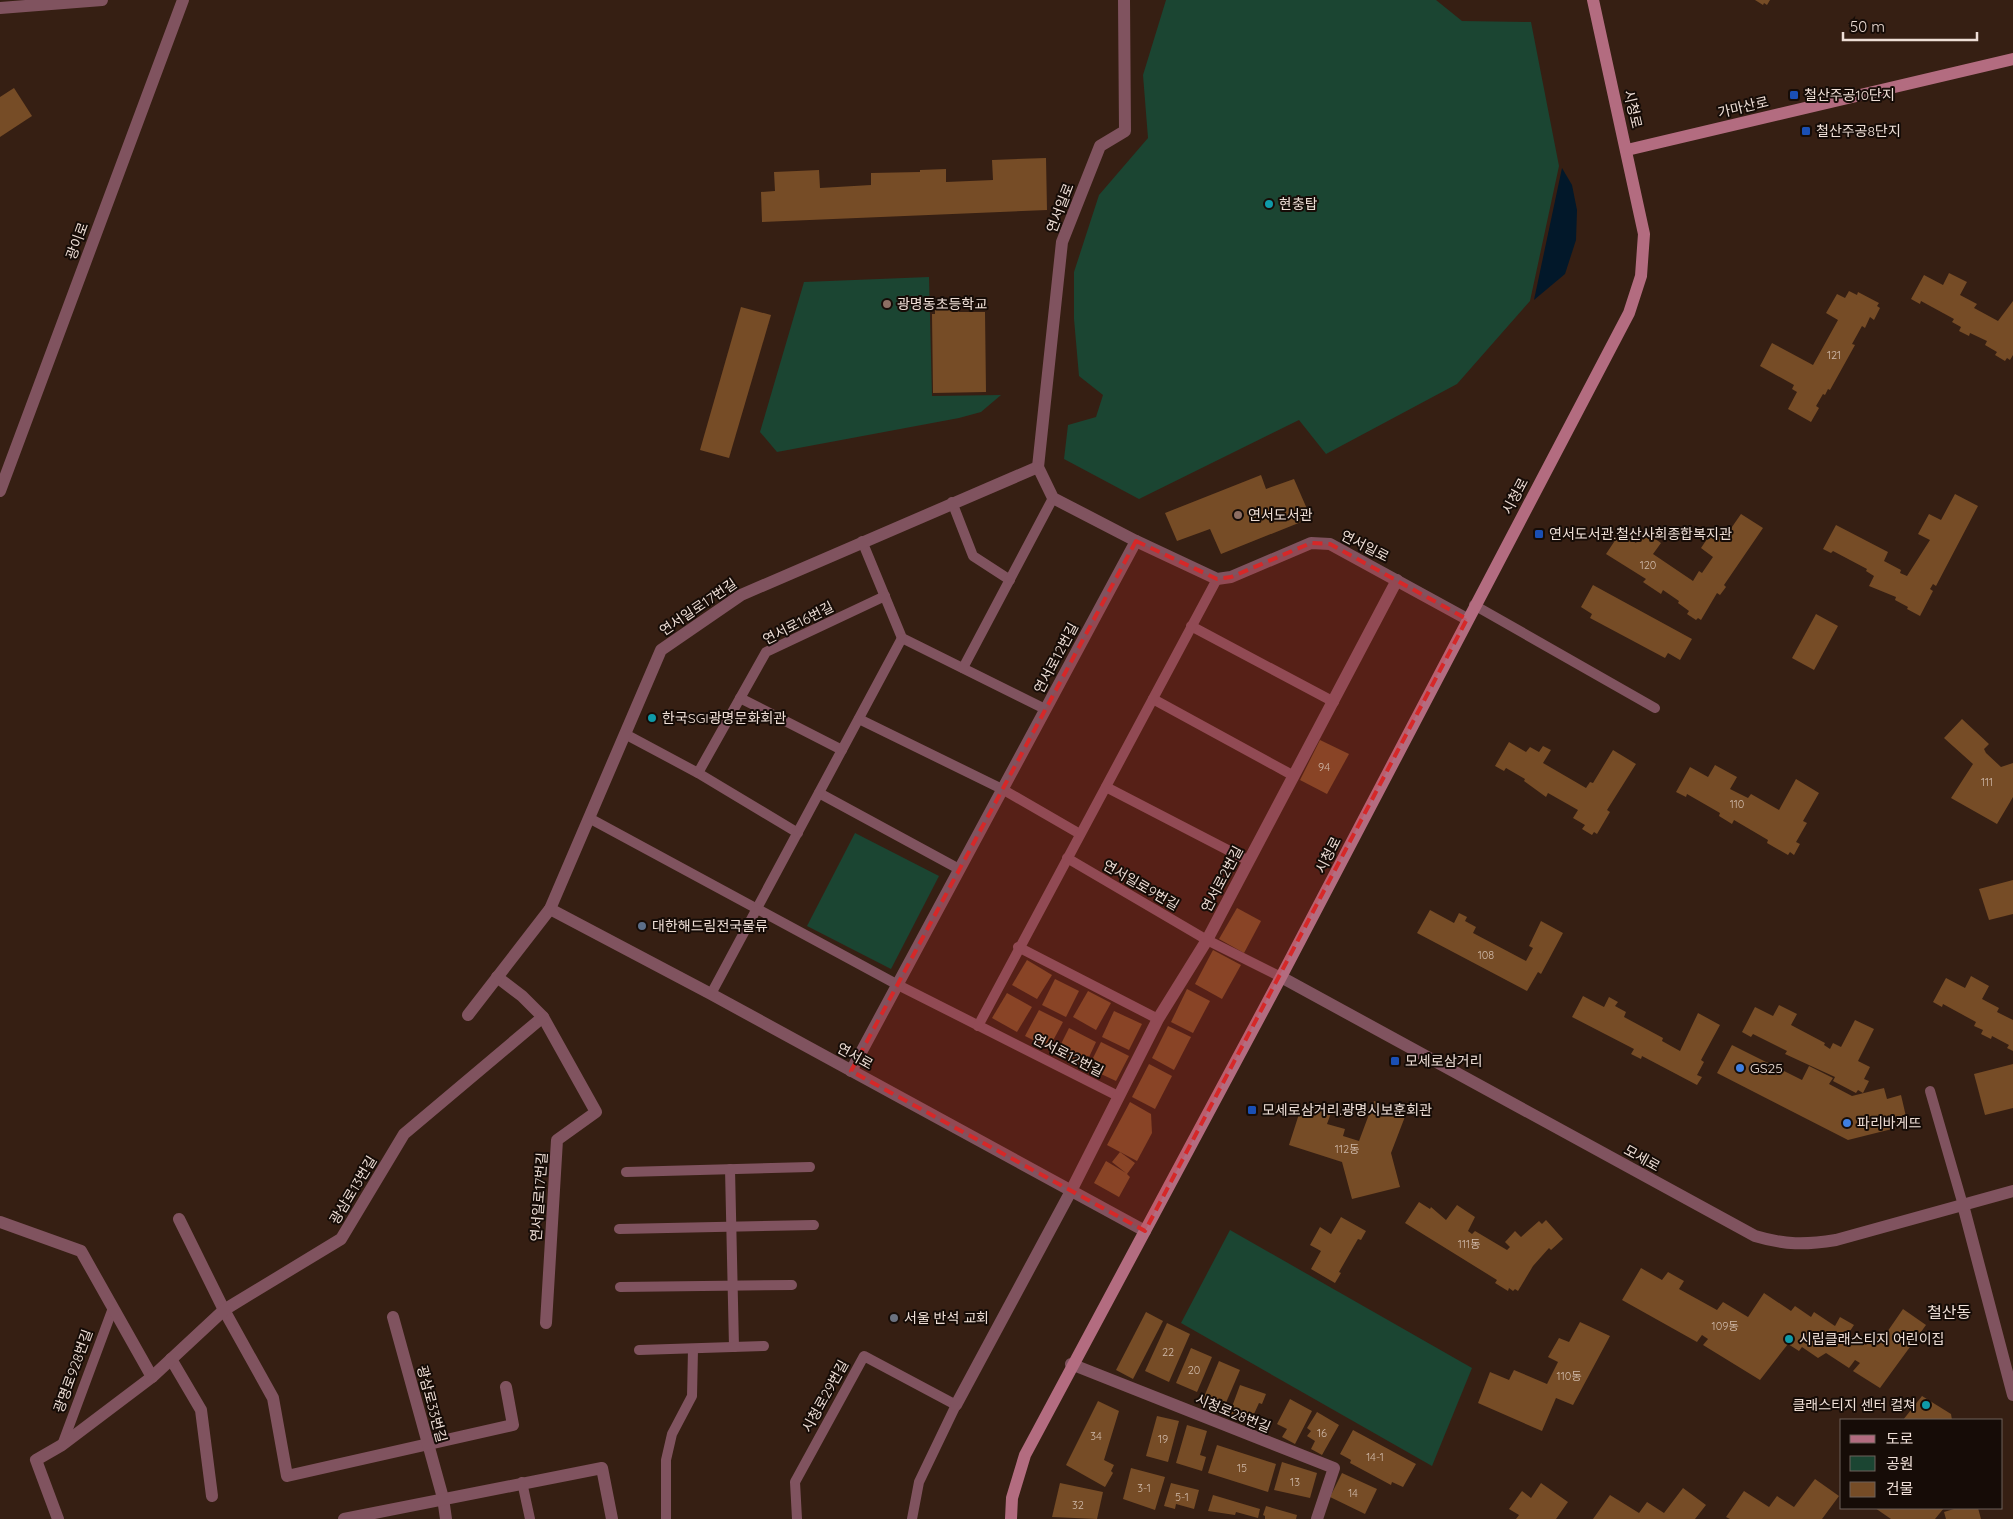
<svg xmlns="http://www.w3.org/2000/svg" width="2013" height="1519" viewBox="0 0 2013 1519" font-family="Quicksand,'Noto Sans KR',sans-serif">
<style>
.green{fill:#1b4532}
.water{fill:#02182a}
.building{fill:#764c26}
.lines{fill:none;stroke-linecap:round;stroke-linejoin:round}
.service{stroke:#80535f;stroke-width:10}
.minor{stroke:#80535f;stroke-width:12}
.tertiary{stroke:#80535f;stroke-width:12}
.secondary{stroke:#b36c80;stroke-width:12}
.marked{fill:#d62828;fill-opacity:0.2;stroke:#d62828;stroke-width:4;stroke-dasharray:10 6;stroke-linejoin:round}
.transit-dot{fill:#1a4fb4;stroke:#160c07;stroke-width:2}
.culture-dot{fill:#0f9aa8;stroke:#160c07;stroke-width:2}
.education-dot{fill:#8d6e63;stroke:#160c07;stroke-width:2}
.service-dot{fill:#5c6f8a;stroke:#160c07;stroke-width:2}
.shop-dot{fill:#3f7fe0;stroke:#160c07;stroke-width:2}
.worship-dot{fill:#6b7280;stroke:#160c07;stroke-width:2}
.labels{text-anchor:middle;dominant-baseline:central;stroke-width:4;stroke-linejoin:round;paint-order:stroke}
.number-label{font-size:11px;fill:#d0baaa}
.poi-label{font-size:14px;fill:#eeded6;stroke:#160c07;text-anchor:start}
.street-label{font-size:14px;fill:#eeded6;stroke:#160c07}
.quarter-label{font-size:16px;fill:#eeded6;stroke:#160c07}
</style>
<rect width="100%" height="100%" fill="#361f13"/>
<g class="green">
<polygon points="1166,0 1436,0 1462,21 1531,22 1559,166 1530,301 1457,384 1326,454 1299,420 1139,499 1064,459 1068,425 1096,417 1103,395 1079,376 1074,319 1074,272 1099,195 1148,138 1143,75"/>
<polygon points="929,277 932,396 1001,395 981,412 959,418 777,452 760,432 804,282"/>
<polygon points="855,833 939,876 891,969 807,926"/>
<polygon points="1230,1230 1472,1368 1432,1466 1181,1323"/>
</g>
<polygon class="water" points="1562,168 1572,185 1577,210 1576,240 1565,274 1534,300"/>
<g class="building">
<polygon points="1755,0 1770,0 1767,5 1764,3 1763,5"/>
<polygon points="14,88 32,116 0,137 0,97"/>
<polygon points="1046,158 1047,210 762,222 761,192 775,191 774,172 819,170 820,188 871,185 871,173 920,172 920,170 946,169 946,182 993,180 992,160"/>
<polygon points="1949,273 1967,282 1960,295 1977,304 1974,308 1998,321 2013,301 2013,355 2010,360 2007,358 2005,361 1995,355 1997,352 1985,345 1987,341 1970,333 1969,336 1959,331 1961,327 1952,322 1954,319 1921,301 1920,304 1911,299 1924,275 1943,285"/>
<polygon points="1849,291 1857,295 1858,292 1879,303 1877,306 1880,308 1874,320 1870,317 1865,328 1862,326 1852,344 1855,345 1830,390 1828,389 1825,395 1823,394 1816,406 1819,408 1811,422 1788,409 1797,392 1792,389 1794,385 1760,366 1772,343 1813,365 1838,320 1826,313 1837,294 1845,298"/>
<polygon points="959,303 959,312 985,312 986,392 933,393 932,314 935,314 935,304"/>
<polygon points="741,307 771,315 729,458 700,450"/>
<polygon points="1261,475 1266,489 1294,479 1311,518 1221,554 1210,529 1177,541 1165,513"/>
<polygon points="1955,494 1978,506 1936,586 1933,584 1930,589 1933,591 1920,616 1907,609 1908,607 1895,600 1896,597 1869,586 1874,576 1866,571 1867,569 1833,551 1831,553 1823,549 1836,525 1888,552 1884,561 1901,570 1900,573 1907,576 1930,540 1918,534 1929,514 1941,520"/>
<polygon points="1741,514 1763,528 1724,585 1726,587 1720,595 1717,593 1701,620 1698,618 1696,620 1687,614 1689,611 1678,603 1679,601 1663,590 1661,594 1643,582 1646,579 1606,554 1620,533 1636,543 1644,531 1661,543 1653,554 1693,581 1699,571 1702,573 1713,557 1701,548 1713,530 1725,537"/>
<polygon points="1593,585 1692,639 1680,660 1668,653 1665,658 1590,618 1592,614 1581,607"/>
<polygon points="1816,614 1838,626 1814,670 1792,658"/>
<polygon points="1962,719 1989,744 1984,749 1986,753 2001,767 2013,763 2013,797 1997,824 1951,798 1973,764 1944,738"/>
<polygon points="1320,740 1349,754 1327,794 1300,780"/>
<polygon points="1509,742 1526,752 1530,747 1539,752 1543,746 1551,750 1543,763 1586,788 1590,782 1593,783 1613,750 1636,764 1607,810 1610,812 1597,834 1594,832 1592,835 1582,829 1585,825 1573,818 1578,810 1548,793 1546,797 1524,781 1525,779 1506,768 1504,771 1495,766"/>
<polygon points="1715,765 1737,777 1730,789 1748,798 1751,794 1779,810 1796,779 1819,793 1803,821 1807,823 1796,842 1800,844 1794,855 1790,852 1788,855 1767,843 1768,840 1734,820 1732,824 1719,816 1720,813 1687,794 1686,797 1676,792 1690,767 1708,777"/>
<polygon points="2013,880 2013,914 1989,920 1979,889"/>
<polygon points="1237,908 1261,921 1244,953 1219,939"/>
<polygon points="1430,910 1454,923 1459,913 1467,917 1465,921 1476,927 1473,933 1526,961 1533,948 1529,946 1541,921 1563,933 1541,974 1538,972 1527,991 1417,933"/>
<polygon points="1213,950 1241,965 1222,999 1195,984"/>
<polygon points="1027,960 1052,975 1037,999 1012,985"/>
<polygon points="1971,976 1989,986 1982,999 1999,1008 1997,1012 2013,1020 2013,1051 2007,1048 2009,1045 1992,1036 1991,1039 1981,1034 1983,1030 1974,1026 1976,1022 1943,1004 1942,1007 1933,1002 1946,978 1965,988"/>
<polygon points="1055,979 1079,991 1066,1017 1042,1005"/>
<polygon points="1187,989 1210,1001 1193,1033 1171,1022"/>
<polygon points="1088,991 1111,1003 1096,1030 1073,1017"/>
<polygon points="1007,993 1032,1007 1017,1032 992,1018"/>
<polygon points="1583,996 1604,1007 1609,997 1618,1002 1615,1006 1626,1012 1624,1017 1663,1038 1662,1041 1680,1051 1698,1013 1720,1025 1701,1060 1704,1062 1697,1075 1702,1077 1697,1085 1642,1056 1641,1059 1631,1054 1634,1049 1572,1017"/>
<polygon points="1779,1005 1797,1014 1791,1025 1825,1043 1824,1045 1830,1049 1833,1043 1841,1047 1855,1020 1874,1029 1858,1061 1870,1067 1864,1079 1869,1081 1863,1093 1858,1090 1856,1093 1833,1081 1835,1077 1785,1054 1787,1051 1753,1034 1751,1037 1742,1032 1755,1007 1773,1016"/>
<polygon points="1039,1010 1063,1022 1049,1048 1025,1036"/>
<polygon points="1114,1011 1142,1024 1129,1050 1102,1037"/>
<polygon points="1168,1026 1191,1037 1174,1070 1152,1058"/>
<polygon points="1069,1028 1096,1042 1084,1068 1056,1054"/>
<polygon points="1101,1042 1129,1056 1116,1081 1088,1068"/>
<polygon points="1732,1045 1802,1080 1809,1066 1833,1078 1829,1084 1852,1096 1884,1088 1887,1099 1901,1095 1908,1125 1848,1140 1717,1073"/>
<polygon points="1149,1064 1172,1076 1155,1109 1132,1097"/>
<polygon points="2013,1064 2013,1108 1985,1115 1974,1074"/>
<polygon points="1374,1101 1406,1114 1391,1153 1400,1187 1352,1199 1342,1162 1289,1145 1299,1114 1312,1118 1316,1108 1331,1113 1327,1124 1345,1129 1343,1136 1359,1141"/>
<polygon points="1130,1102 1151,1114 1152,1133 1137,1161 1107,1145"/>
<polygon points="1120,1152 1135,1163 1127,1174 1130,1177 1119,1197 1094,1183 1106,1161 1126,1173 1112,1162"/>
<polygon points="1419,1202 1430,1209 1431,1207 1446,1220 1457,1205 1475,1217 1468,1231 1472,1234 1475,1231 1507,1250 1510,1247 1505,1242 1515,1231 1521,1237 1539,1221 1542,1224 1546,1220 1563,1239 1551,1250 1549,1248 1533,1266 1518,1291 1515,1289 1513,1291 1509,1288 1508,1291 1495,1283 1497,1280 1405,1223"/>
<polygon points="1341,1217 1366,1231 1361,1240 1358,1239 1339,1272 1341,1273 1335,1283 1311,1269 1321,1251 1310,1245 1320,1227 1331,1234"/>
<polygon points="1641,1268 1662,1280 1668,1272 1684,1281 1679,1289 1717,1310 1723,1302 1748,1317 1764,1293 1791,1311 1795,1306 1811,1317 1814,1312 1835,1326 1840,1317 1854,1325 1848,1334 1866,1345 1876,1334 1883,1338 1903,1309 1926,1325 1880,1388 1853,1371 1860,1363 1855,1360 1849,1368 1826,1353 1818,1358 1802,1347 1799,1351 1788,1344 1760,1380 1703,1345 1708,1339 1702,1335 1697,1342 1622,1300"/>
<polygon points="1146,1312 1163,1321 1133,1379 1116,1370"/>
<polygon points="1580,1322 1610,1336 1573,1405 1556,1398 1542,1431 1478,1403 1490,1372 1509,1380 1514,1370 1547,1384 1558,1362 1548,1357 1559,1338 1569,1342"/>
<polygon points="1167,1323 1190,1334 1169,1382 1145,1371"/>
<polygon points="1191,1348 1212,1357 1197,1392 1176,1383"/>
<polygon points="1219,1361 1240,1370 1222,1412 1201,1404"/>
<polygon points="1240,1385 1266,1394 1262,1404 1259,1403 1254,1414 1250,1413 1247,1423 1229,1415"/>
<polygon points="1922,1396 1951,1414 1952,1420 1903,1420"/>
<polygon points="1290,1399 1312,1411 1295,1444 1282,1437 1287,1429 1277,1424"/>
<polygon points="1098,1401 1119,1411 1104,1460 1114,1465 1111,1471 1113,1473 1105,1487 1066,1465"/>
<polygon points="1317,1412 1339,1425 1322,1455 1311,1449 1315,1441 1307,1436 1311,1431 1307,1428"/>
<polygon points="1157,1416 1179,1421 1168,1462 1146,1456"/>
<polygon points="1187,1425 1207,1431 1200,1455 1206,1457 1202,1471 1176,1463"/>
<polygon points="1353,1430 1416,1464 1403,1487 1392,1482 1391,1485 1350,1463 1351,1460 1340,1454"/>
<polygon points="1217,1445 1276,1464 1268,1492 1208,1473"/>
<polygon points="1282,1462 1317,1473 1310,1498 1274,1490"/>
<polygon points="1131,1468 1165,1477 1155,1510 1123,1499"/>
<polygon points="1342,1473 1377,1489 1365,1514 1330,1497"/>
<polygon points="1815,1479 1839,1496 1822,1519 1730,1519 1726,1517 1744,1491 1769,1507 1777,1496 1794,1507"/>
<polygon points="1060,1483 1103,1492 1097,1519 1052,1517"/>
<polygon points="1171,1483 1199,1490 1194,1509 1176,1504 1175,1509 1164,1506"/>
<polygon points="1541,1483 1568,1502 1556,1519 1516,1519 1519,1515 1509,1509 1522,1491 1531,1498"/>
<polygon points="1683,1488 1706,1505 1695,1519 1593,1519 1610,1495 1639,1513 1647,1502 1664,1513"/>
<polygon points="1213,1495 1260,1509 1258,1518 1236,1512 1235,1515 1208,1511"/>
<polygon points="1266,1506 1297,1515 1296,1519 1265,1519 1265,1516 1263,1515"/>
<polygon points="1875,1508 1944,1508 1935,1519 1891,1519"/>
<polygon points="1957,1508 1978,1508 1981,1519 1946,1519 1944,1512"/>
</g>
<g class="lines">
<g class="service">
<polyline points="952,502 973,556 1010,580"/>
<polyline points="862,541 902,638 1045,709"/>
<polyline points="1474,605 1655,708"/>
<polyline points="1191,626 1334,702"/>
<polyline points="963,668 1053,498"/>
<polyline points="740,698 842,750"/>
<polyline points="1153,699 1294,776"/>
<polyline points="859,719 1002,789 1080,834"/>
<polyline points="625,734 698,773 798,833"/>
<polyline points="698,773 766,652 885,596"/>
<polyline points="1106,787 1249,861"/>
<polyline points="819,793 959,869"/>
<polyline points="589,818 898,985 1118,1096"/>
<polyline points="1067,858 1207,940 1281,977"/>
<polyline points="1018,947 1158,1019"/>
<polyline points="711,994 902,638"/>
<polyline points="978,1026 1217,579"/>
<polyline points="1930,1091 1963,1205"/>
<polyline points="730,1169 734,1347"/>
<polyline points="626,1172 810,1167"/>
<polyline points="619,1229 814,1225"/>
<polyline points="620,1287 792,1285"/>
<polyline points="639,1350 764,1346"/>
<polyline points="62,1445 113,1308"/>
<polyline points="522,1482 530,1519"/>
<polyline points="666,1519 666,1460 672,1434 692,1396 693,1349"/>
<polyline points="797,1519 795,1482 864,1356 956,1405 919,1482 912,1519"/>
</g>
<g class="minor">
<polyline points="1124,0 1125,131 1100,146 1062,242 1038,467 1053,498 1136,541 1217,579 1231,577 1311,543 1330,544 1467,619"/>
<polyline points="550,909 711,994 1145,1231"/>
<polyline points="497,977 522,996 543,1017 596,1112 557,1140 546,1323"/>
<polyline points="468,1015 550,909 661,650 741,595 1038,467"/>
<polyline points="851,1071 1136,541"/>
<polyline points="1963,1205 2013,1395"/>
<polyline points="179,1219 224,1310 273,1398 287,1476 513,1425 506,1387"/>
<polyline points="0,1222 81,1251 152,1377"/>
<polyline points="393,1317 443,1498 446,1519"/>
<polyline points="171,1359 201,1410 212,1496"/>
<polyline points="1071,1364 1334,1468 1317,1519"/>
<polyline points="956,1405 1071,1191 1158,1019 1207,940 1397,580"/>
<polyline points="58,1519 36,1460 62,1445 152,1377 224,1310 341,1239 404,1134 543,1017"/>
<polyline points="344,1519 602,1468 612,1519"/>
</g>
<g class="tertiary">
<polyline points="0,8 102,0"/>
<polyline points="0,491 183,0"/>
<path d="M1281,977L1755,1236C1785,1245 1805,1245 1836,1240L2013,1191"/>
</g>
<g class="secondary">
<polyline points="1627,150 2013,59"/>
<polyline points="1011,1519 1012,1498 1025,1455 1281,977 1629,313 1641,276 1644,234 1593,0"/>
</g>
</g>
<path class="marked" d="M1136,541L1217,579L1231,577L1311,543L1330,544L1467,619L1145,1231L851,1071Z"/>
<g class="transit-dot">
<rect x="1789" y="90" width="10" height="10" rx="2.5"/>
<rect x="1801" y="126" width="10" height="10" rx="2.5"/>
<rect x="1534" y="529" width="10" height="10" rx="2.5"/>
<rect x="1390" y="1056" width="10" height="10" rx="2.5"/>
<rect x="1247" y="1105" width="10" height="10" rx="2.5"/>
</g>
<g class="culture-dot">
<circle cx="1269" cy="204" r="5"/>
<circle cx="652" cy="718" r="5"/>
<circle cx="1789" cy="1339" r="5"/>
<circle cx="1926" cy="1405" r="5"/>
</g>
<g class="education-dot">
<circle cx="887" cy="304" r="5"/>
<circle cx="1238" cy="515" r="5"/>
</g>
<circle class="service-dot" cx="642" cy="926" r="5"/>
<g class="shop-dot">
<circle cx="1740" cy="1068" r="5"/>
<circle cx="1847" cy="1123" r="5"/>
</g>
<circle class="worship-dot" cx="894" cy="1318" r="5"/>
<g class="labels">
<g class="number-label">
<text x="1834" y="355">121</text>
<text x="1648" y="565">120</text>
<text x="1324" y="767">94</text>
<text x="1987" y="782">111</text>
<text x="1737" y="804">110</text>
<text x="1486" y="955">108</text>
<text x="1347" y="1149">112동</text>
<text x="1469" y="1244">111동</text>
<text x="1725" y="1326">109동</text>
<text x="1168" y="1352">22</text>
<text x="1194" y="1370">20</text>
<text x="1569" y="1376">110동</text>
<text x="1322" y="1433">16</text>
<text x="1096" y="1436">34</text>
<text x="1163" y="1439">19</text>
<text x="1375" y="1457">14-1</text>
<text x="1242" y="1468">15</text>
<text x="1295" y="1482">13</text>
<text x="1144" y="1488">3-1</text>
<text x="1353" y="1493">14</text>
<text x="1182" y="1497">5-1</text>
<text x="1078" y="1505">32</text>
</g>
<g class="poi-label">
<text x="1804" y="95">철산주공10단지</text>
<text x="1816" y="131">철산주공8단지</text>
<text x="1279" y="204">현충탑</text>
<text x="897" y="304">광명동초등학교</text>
<text x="1248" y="515">연서도서관</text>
<text x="1549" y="534">연서도서관.철산사회종합복지관</text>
<text x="662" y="718">한국SGI광명문화회관</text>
<text x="652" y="926">대한해드림전국물류</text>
<text x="1405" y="1061">모세로삼거리</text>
<text x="1750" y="1068">GS25</text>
<text x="1262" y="1110">모세로삼거리.광명시보훈회관</text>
<text x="1857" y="1123">파리바게뜨</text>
<text x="904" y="1318">서울 반석 교회</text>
<text x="1799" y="1339">시립클래스티지 어린이집</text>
<text x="1916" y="1405" text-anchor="end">클래스티지 센터 컬쳐</text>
</g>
<g class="street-label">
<text transform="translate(1743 107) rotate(-13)">가마산로</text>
<text transform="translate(1633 109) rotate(77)">시청로</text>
<text transform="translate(1060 208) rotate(-69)">연서일로</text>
<text transform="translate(77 241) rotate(-70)">광이로</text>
<text transform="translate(1515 496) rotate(-62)">시청로</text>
<text transform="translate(1365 546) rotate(27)">연서일로</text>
<text transform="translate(698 607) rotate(-34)">연서일로17번길</text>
<text transform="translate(798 623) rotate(-27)">연서로16번길</text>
<text transform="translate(1056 658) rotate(-62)">연서로12번길</text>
<text transform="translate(1328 855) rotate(-63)">시청로</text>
<text transform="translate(1222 879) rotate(-62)">연서로2번길</text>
<text transform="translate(1141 885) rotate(30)">연서일로9번길</text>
<text transform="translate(1068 1055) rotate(27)">연서로12번길</text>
<text transform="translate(855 1056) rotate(29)">연서로</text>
<text transform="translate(1642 1158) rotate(29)">모세로</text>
<text transform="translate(353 1190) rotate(-59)">광삼로13번길</text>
<text transform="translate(539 1197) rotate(-86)">연서일로17번길</text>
<text transform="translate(73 1371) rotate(-70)">광명로928번길</text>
<text transform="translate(825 1396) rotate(-61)">시청로29번길</text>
<text transform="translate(432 1404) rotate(75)">광삼로33번길</text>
<text transform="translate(1233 1413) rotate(22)">시청로28번길</text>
</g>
<g class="quarter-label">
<text x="1949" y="1312">철산동</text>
</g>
</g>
<rect x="1840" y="1419" width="162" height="90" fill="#160c07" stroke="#6c605a"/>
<rect x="1850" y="1435" width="25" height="8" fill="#b36c80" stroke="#6c605a"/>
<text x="1886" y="1444" font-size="15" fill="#eeded6">도로</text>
<rect x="1850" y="1456" width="25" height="15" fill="#1b4532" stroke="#6c605a"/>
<text x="1886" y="1469" font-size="15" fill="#eeded6">공원</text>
<rect x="1850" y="1482" width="25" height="15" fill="#764c26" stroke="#6c605a"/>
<text x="1886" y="1494" font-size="15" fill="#eeded6">건물</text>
<path d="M1843 32v8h134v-8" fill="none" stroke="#eeded6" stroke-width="2.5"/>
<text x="1850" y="32" font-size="15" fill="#eeded6" stroke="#160c07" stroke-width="4" paint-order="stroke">50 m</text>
</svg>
